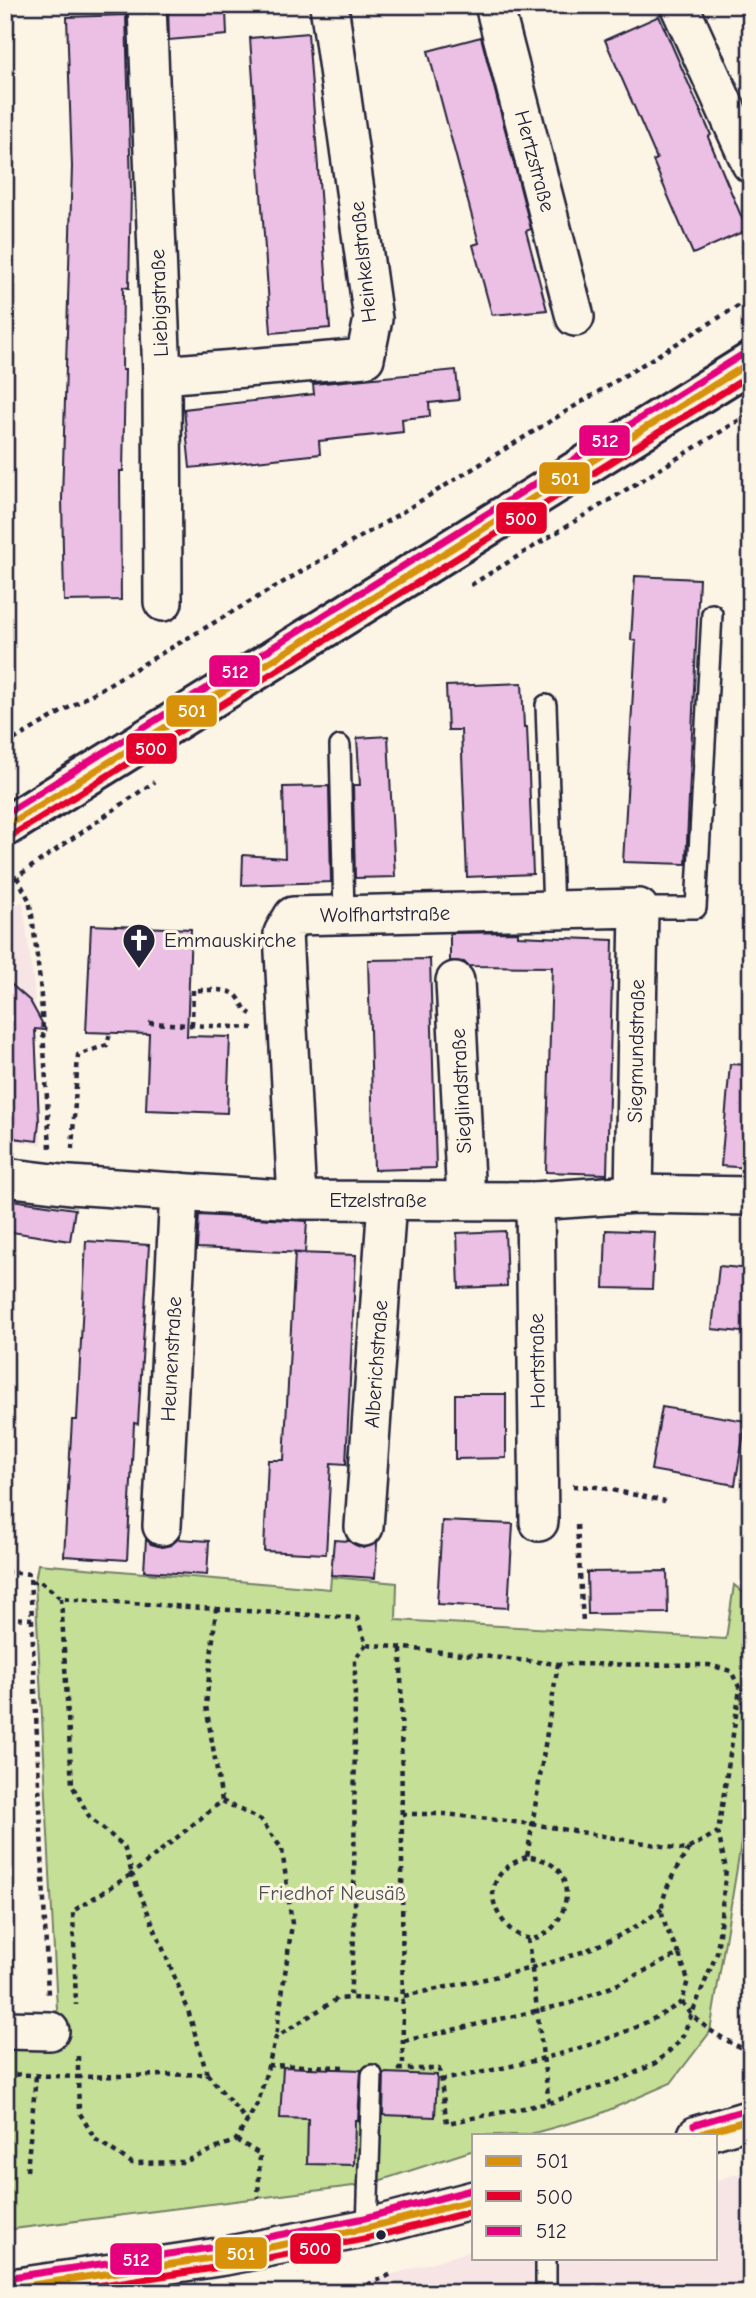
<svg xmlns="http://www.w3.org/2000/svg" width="756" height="2298" viewBox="0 0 756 2298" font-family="'Comic Neue',sans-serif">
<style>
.built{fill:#f7e5e5}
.green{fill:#c5df96;stroke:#748068;stroke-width:2}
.building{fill:#ecbfe5;stroke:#22223b;stroke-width:2}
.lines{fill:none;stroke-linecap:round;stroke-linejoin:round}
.service-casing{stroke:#22223b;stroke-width:24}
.minor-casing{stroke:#22223b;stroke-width:42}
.tertiary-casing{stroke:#22223b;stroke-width:44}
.path{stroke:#22223b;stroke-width:4.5;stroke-dasharray:5 5;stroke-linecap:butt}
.service{stroke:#fcf5e5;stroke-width:19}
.minor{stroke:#fcf5e5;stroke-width:37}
.tertiary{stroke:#fcf5e5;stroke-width:38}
.bus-1-casing{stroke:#fcf5e5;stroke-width:12}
.bus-2-casing{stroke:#fcf5e5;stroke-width:12}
.bus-3-casing{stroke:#fcf5e5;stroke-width:12}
.bus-1{stroke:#d79209;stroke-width:7}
.bus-2{stroke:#e4002b;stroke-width:7}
.bus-3{stroke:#e5007d;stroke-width:7}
.bus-dot{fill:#22223b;stroke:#fcf5e5;stroke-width:2.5}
.labels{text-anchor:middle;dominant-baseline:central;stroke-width:6;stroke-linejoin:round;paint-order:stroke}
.street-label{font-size:21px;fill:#22223b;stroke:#fcf5e5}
.poi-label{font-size:21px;fill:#22223b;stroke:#fcf5e5;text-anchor:start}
.park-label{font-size:21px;fill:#4b5152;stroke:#fcf5e5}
.line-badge{stroke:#fcf5e5;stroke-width:2.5}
.badge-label{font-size:19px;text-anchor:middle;font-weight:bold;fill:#fff}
</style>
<rect width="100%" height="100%" fill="#fcf5e5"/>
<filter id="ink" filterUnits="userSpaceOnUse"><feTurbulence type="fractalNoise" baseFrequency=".0143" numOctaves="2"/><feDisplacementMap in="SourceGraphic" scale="14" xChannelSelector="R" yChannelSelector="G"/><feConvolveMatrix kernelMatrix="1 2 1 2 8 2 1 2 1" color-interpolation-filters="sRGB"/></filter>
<g filter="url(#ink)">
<g class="built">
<polygon points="23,901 34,988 42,1145 5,1141 5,912"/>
<polygon points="751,2170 751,2293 329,2293 474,2250 474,2258 716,2258 716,2180"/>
</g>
<polygon class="green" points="38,1564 330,1589 331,1577 397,1583 396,1620 726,1639 734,1585 751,1599 751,1783 710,2032 671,2083 595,2116 527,2135 474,2135 474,2150 369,2184 5,2230 5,2046 59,2048 35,1581"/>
<g class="building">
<polygon points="201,5 201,12 226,11 227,35 169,40 168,6"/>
<polygon points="126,15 131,188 129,288 123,287 122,370 125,370 123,471 120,471 121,600 64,601 62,499 72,167 67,17"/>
<polygon points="659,16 711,135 708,137 747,230 693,254 653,161 657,159 605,40"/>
<polygon points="308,33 330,328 271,333 250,38"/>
<polygon points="481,37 531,229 526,231 547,310 492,315 473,245 479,243 428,51"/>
<polygon points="456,370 459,400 429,403 430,416 402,419 403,432 319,441 320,454 190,468 184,409 314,394 313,384"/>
<polygon points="635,576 699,579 686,864 623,862 636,641 631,640"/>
<polygon points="522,683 524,727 527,727 533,874 467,877 461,730 448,730 446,686"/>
<polygon points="388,736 395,877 355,878 353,785 360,785 357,738"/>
<polygon points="329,786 331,882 242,885 243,855 285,858 283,787"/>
<polygon points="91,925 191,929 187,1036 230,1037 227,1113 146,1110 149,1034 86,1032"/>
<polygon points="518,932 518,936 613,940 607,1174 546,1172 552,967 468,966 464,962 450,961 450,933"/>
<polygon points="430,959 436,1168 374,1170 368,960"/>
<polygon points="5,979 30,1001 46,1030 35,1029 39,1122 37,1141 5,1137"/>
<polygon points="730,1064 751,1065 751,1168 721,1166"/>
<polygon points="5,1199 75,1209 70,1241 5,1231"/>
<polygon points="199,1215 307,1221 305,1253 197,1248"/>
<polygon points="606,1230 655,1232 652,1289 604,1288"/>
<polygon points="505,1231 507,1286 459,1288 457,1233"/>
<polygon points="86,1241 149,1245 138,1424 134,1423 127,1560 64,1556 72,1420 77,1420"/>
<polygon points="295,1253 356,1255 346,1464 331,1463 326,1554 264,1551 268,1460 284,1460"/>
<polygon points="719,1266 751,1269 751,1333 712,1329"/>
<polygon points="455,1394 506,1394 506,1458 455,1459"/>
<polygon points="662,1407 746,1421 735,1485 651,1470"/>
<polygon points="442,1521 513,1524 508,1608 437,1604"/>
<polygon points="146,1539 151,1544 162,1547 171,1545 178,1539 209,1541 207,1575 144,1571"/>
<polygon points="334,1540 349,1541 363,1548 377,1543 375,1578 331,1575"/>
<polygon points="667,1571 668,1613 588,1614 587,1572"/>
<polygon points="283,2067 361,2070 358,2120 355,2120 354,2165 307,2164 308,2119 280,2118"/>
<polygon points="384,2073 437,2075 435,2117 383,2115"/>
</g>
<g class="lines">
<defs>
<g id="service">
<polyline points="546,705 553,911"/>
<polyline points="340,746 344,914"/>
<polyline points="639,908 696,908 712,614"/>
<polyline points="367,2228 372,2075"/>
<polyline points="546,2258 546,2293"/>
</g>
<g id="minor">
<polyline points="147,5 162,375 163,602"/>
<polyline points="494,5 575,317"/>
<polyline points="679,5 751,164"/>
<polyline points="162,375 365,358 373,319 329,5"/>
<polyline points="455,981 466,1200"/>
<polyline points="5,1177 70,1185 297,1200 535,1201 634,1194 751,1196"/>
<polyline points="297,1200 283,933 293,916 639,908 634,1194"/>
<polyline points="535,1201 539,1522"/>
<polyline points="162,1526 179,1192"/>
<polyline points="364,1527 387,1201"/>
<polyline points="5,2030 50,2031"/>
<polyline points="697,2135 751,2119"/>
<polyline points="5,2289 225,2256 367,2228 474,2200"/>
</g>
<polyline id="tertiary" points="5,827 751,362"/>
</defs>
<use href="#service" class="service-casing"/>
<use href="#minor" class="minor-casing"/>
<use href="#tertiary" class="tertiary-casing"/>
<g class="path">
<polyline points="471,585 751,413"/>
<polyline points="5,745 386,522 751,298"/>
<polyline points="17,877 29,900 32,915 40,981 50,1148"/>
<polyline points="5,885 154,782"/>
<polyline points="149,1023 253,1028"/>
<path d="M192,1025L193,990C204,991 229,987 237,996C243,1003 243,1009 251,1014"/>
<polyline points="72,1149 78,1055 107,1045 110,1033"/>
<polyline points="573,1486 597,1487 665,1501"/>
<polyline points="577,1525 583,1622"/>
<polyline points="5,1572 30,1574 48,1995"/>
<polyline points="31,1582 40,1581 61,1598 216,1609 206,1706 222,1801 132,1874 187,2007 207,2074 78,2077 78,2056"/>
<polyline points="61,1598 72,1785 90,1818 124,1846 132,1874 73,1911 76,2005"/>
<polyline points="216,1609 357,1618 366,1644 558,1664 709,1665 731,1671 740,1689 718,1832 726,1869 717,1953 681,2040 656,2063 626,2077 549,2103 447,2123 439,2069 396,2069"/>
<polyline points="8,1618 32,1619"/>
<polyline points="366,1644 355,1659 354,1937 350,1998 404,2000"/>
<polyline points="401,1649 403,2069"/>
<polyline points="222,1801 261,1820 282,1849 292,1924 276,2037"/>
<polyline points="402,1814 445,1814 532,1824 686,1850 718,1832"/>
<path d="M527,1857C495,1867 482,1894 504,1922C549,1981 605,1862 527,1857L558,1664"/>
<polyline points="528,1939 549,2103"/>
<path d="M404,1996C493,1976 587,1965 662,1909"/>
<path d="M682,2002C700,2028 724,2039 751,2053"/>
<path d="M404,2041L571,2003L616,1985L679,1954C673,1941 661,1922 662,1908C664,1886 679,1865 690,1847"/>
<polyline points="268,2065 346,2067"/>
<polyline points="5,2074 78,2077 79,2112 95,2139 132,2163 184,2162 236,2140 258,2103 276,2037 337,1999 350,1998"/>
<polyline points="207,2074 247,2121"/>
<path d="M441,2080C518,2066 616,2046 682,2002L688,1980L679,1954"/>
<polyline points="236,2140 260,2154 258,2198"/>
<polyline points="27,2171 36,2076"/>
<polyline points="349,2293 392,2274"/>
</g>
<use href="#service" class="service"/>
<use href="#minor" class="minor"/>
<use href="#tertiary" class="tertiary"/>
<defs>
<g id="bus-1">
<polyline points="5,827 751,362"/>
<polyline points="697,2135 751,2119"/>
<polyline points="5,2289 225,2256 367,2228 474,2200"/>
</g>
<g id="bus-2">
<polyline points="11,836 751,375"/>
<polyline points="51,2293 227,2266 369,2238 474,2211"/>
</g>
<g id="bus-3">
<polyline points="5,814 745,353"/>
<polyline points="694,2125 748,2109"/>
<polyline points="5,2278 223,2246 365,2218 471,2190"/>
</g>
</defs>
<use href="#bus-1" class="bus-1-casing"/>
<use href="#bus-2" class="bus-2-casing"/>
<use href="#bus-3" class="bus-3-casing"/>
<use href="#bus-1" class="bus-1"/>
<use href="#bus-2" class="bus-2"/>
<use href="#bus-3" class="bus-3"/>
</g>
</g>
<defs>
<symbol id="church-pin" viewBox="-11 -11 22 30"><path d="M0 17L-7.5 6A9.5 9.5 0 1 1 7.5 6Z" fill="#22223b" stroke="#fcf5e5"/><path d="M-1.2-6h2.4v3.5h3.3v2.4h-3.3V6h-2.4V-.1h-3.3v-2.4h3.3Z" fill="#fff"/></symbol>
</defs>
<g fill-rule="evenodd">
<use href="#church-pin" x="120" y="921" width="38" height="52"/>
</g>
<circle class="bus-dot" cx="381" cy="2235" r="6"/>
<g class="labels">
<g class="street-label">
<text transform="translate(535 161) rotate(75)">Hertzstraße</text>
<text transform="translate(363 262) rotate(-96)">Heinkelstraße</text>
<text transform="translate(159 303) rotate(-92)">Liebigstraße</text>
<text transform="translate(385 914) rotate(-1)">Wolfhartstraße</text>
<text transform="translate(636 1051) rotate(-89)">Siegmundstraße</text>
<text transform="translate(461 1091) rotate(-93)">Sieglindstraße</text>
<text x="378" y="1200">Etzelstraße</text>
<text transform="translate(171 1359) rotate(-87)">Heunenstraße</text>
<text transform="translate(537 1361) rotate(-91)">Hortstraße</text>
<text transform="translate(376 1364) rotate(-86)">Alberichstraße</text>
</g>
<g class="poi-label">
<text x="164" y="940">Emmauskirche</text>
</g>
<g class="park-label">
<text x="332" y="1893">Friedhof Neusäß</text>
</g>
</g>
<g class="line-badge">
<rect x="578" y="424" width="53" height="33" rx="7" fill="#e5007d"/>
<rect x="538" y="461" width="53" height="34" rx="7" fill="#d79209"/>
<rect x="495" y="501" width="53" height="34" rx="7" fill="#e4002b"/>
<rect x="208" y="654" width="53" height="34" rx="7" fill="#e5007d"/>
<rect x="165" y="694" width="53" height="34" rx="7" fill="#d79209"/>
<rect x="125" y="732" width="53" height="33" rx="7" fill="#e4002b"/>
<rect x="289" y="2232" width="53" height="33" rx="7" fill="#e4002b"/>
<rect x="214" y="2236" width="54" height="34" rx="7" fill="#d79209"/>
<rect x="109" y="2242" width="54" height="34" rx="7" fill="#e5007d"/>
</g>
<g class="badge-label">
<text x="605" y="447">512</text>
<text x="565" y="485">501</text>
<text x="521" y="525">500</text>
<text x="235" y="678">512</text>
<text x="192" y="717">501</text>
<text x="151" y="755">500</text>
<text x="315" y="2255">500</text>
<text x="241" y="2260">501</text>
<text x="136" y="2266">512</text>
</g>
<rect width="756" height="2298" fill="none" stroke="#fcf5e5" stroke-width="28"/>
<rect x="14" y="14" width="728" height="2270" fill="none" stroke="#22223b" stroke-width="2.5" filter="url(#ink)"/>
<rect x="472" y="2134" width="245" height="126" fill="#fcf5e5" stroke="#a5a1a1" stroke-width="2"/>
<rect x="486" y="2156" width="35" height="10" fill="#d79209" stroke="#a5a1a1" stroke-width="2"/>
<text x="536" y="2168" font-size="21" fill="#22223b">501</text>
<rect x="486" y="2191" width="35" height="10" fill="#e4002b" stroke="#a5a1a1" stroke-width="2"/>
<text x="536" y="2204" font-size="21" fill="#22223b">500</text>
<rect x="486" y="2226" width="35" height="10" fill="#e5007d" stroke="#a5a1a1" stroke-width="2"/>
<text x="536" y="2238" font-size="21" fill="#22223b">512</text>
</svg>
